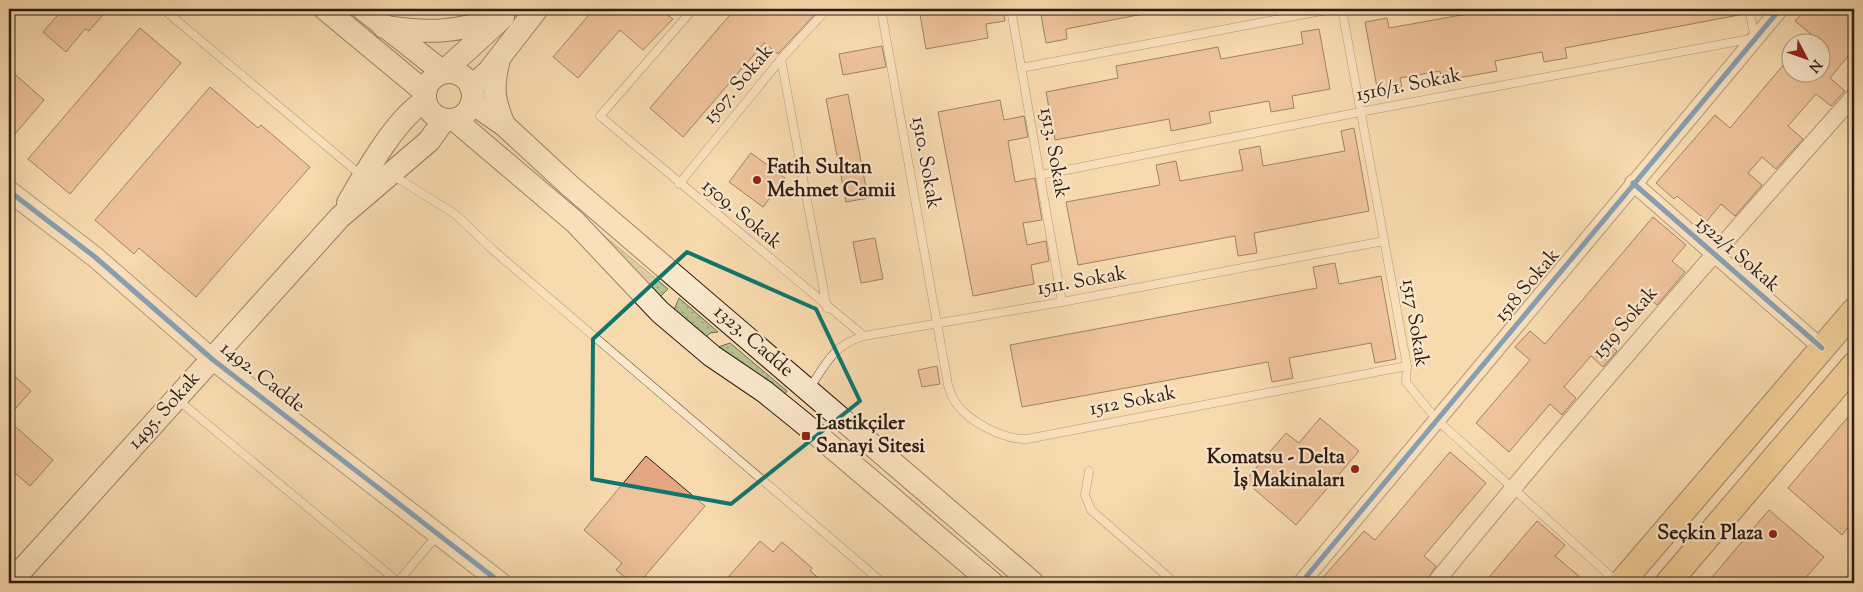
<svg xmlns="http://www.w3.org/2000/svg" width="1863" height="592" viewBox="0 0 1863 592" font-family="'Sorts Mill Goudy',serif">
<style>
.grass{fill:url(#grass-dots);stroke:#726e52}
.building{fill:#e5a684;stroke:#2d1b13}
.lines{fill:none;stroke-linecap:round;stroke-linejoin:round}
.service-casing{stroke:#604b3a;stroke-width:9}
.minor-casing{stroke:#604b3a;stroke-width:18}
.tertiary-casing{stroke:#604b3a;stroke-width:22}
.secondary-casing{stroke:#2d1b13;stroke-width:24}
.primary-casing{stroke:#2d1b13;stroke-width:27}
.service{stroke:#fae7cb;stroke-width:8}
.minor{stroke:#fae7cb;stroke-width:16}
.tertiary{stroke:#fae7cb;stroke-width:20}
.secondary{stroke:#fae7cb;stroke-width:22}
.primary{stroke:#ecbd78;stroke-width:25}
.cycleway-casing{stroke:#fae7cb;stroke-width:8}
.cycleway{stroke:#0057b8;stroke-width:5}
.marked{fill:none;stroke:#0f766e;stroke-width:4;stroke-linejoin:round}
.poi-dot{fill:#8f2418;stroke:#fae7cb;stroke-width:2}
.labels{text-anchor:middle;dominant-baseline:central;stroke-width:4.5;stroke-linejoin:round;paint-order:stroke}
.street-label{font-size:20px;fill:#2d1b13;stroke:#fae7cb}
.poi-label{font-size:20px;font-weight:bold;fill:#2d1b13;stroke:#fae7cb;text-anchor:start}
</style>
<defs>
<pattern id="grass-dots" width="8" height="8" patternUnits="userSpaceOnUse" patternTransform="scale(1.25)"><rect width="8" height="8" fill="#b7c190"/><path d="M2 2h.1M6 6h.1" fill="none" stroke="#9ea57b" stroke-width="1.8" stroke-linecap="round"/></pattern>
</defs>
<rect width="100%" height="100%" fill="#f8daaf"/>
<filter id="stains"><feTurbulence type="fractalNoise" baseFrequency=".004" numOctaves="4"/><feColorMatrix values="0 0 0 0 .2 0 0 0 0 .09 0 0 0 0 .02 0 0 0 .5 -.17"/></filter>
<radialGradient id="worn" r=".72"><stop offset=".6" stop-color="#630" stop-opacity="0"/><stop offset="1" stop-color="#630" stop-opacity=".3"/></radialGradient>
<g class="grass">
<polygon points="588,222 668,289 659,298"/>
<polygon points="679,298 718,332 710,333 703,340 674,310"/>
<polygon points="730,343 787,391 784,395 718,347"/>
</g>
<g class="building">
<polygon points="63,9 108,9 89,31 85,29 66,52 43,32"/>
<polygon points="594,9 671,9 666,14 673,19 643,50 620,30 578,78 553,57"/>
<polygon points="735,9 820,9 778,54 764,43 683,137 650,108"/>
<polygon points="919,9 1003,9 1005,21 986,24 988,38 926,49"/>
<polygon points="1040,9 1143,9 1143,14 1066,29 1067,39 1046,43"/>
<polygon points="1495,9 1743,9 1744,14 1565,48 1567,58 1544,62 1542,52 1495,61 1497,71 1442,81 1440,71 1400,78 1402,88 1378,93 1365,22 1387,18 1389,28"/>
<polygon points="1806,9 1854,9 1854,49 1830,78 1845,91 1831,106 1816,94 1788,126 1803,139 1776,169 1762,157 1748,173 1762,185 1735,216 1721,204 1707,221 1677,196 1674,199 1656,183 1715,115 1730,128 1790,57 1790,72 1820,72 1820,42 1803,42 1811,34 1795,21"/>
<polygon points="140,28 181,63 70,194 28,159"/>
<polygon points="1319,29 1330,89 1292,96 1294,108 1271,112 1269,101 1209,112 1211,123 1171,131 1169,119 1055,140 1046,92 1118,78 1116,66 1202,50 1218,47 1221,59 1303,44 1301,32"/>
<polygon points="882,46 886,67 843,75 839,54"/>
<polygon points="9,69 44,100 9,141"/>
<polygon points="210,87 258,128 261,125 310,167 196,297 139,248 134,254 95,220"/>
<polygon points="848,94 868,198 846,202 826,99"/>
<polygon points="1000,100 1004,120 1024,116 1028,137 1008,141 1015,182 1035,178 1042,220 1023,223 1027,245 1046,241 1049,261 1031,265 1034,284 973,296 938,112"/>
<polygon points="1354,128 1369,211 1254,233 1257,253 1238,256 1235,236 1078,265 1066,202 1160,185 1156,165 1176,161 1180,181 1243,170 1239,150 1260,146 1263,166 1345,151 1341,131"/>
<polygon points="751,153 785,178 763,207 729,182"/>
<polygon points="1653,217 1686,245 1672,261 1685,272 1657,305 1644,294 1605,340 1617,351 1603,367 1591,356 1564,387 1576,398 1562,415 1550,404 1509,452 1476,423 1530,360 1515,347 1530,331 1545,344"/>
<polygon points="875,238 883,279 861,283 853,242"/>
<polygon points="1335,263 1339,284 1381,276 1396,359 1375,363 1371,343 1289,358 1293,378 1272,382 1268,362 1022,407 1010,345 1317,288 1313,267"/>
<polygon points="937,366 940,384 922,387 918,370"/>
<polygon points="9,371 31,391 9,416"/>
<polygon points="1854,410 1854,520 1842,535 1788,488"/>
<polygon points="1320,418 1359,451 1296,525 1245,481 1286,433 1299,443"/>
<polygon points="9,421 53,460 30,486 9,468"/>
<polygon points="1450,452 1486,483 1424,556 1436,566 1425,583 1318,583 1364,531 1375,540"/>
<polygon points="646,456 705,506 639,583 632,583 616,570 622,563 584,530"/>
<polygon points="1769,510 1824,557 1801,583 1707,583"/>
<polygon points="1537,521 1565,545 1555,556 1587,583 1484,583"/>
<polygon points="760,541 773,552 782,542 812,568 810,571 825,583 723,583"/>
</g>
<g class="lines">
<defs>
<g id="service">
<polyline points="163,9 362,176"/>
<polyline points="693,9 600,116 864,336"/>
<path d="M881,9L948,385C950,390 951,396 954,400C966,421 1004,440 1027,439L1407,366"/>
<polyline points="1011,9 1062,302"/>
<polyline points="1342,9 1407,366 1406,382 1437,420 1617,582"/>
<polyline points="781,59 827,308"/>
<polyline points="1021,68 1332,9"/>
<polyline points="1041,175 1360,112 1755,38 1749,9"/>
<polyline points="394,176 455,214 494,251 883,583"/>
<polyline points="679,184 781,59 827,9"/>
<path d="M809,389C826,364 833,345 864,336L1062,302L1384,241"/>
<polyline points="178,400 398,582"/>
<polyline points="1089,471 1085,495 1091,510 1175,583"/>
<polyline points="397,583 437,535"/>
</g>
<g id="minor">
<polyline points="1633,183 1822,348"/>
<polyline points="1301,583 1780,9"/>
<path d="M1435,583C1570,417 1712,256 1854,96"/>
<polyline points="1853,583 1854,581"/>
</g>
<polyline id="tertiary" points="9,191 95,257 212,359 501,583"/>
<g id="secondary">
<polyline points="325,9 425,92"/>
<polyline points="363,9 443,72"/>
<path d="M384,27C433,34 456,32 503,17"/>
<path d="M499,59C492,87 493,99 504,125"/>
<circle cx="449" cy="96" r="24"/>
<polyline points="443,72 499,21"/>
<polyline points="471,87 488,72 537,9"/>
<polyline points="472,103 504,125 570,186 1033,583"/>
<polyline points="455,120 575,222 660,312 712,356 765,392 802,422 992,583"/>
<path d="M348,203C365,174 396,118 425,101"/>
<polyline points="10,583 340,217 429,141 444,120"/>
</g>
<g id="primary">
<polyline points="1621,583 1854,311"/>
<polyline points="1668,583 1854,365"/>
</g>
</defs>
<use href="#service" class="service-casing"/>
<use href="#minor" class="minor-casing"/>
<use href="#tertiary" class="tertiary-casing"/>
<use href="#secondary" class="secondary-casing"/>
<use href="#primary" class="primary-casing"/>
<use href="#service" class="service"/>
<use href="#minor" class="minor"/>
<use href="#tertiary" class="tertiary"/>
<use href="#secondary" class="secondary"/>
<use href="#primary" class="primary"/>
<defs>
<g id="cycleway">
<polyline points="1633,183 1822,348"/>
<polyline points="9,191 95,257 212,359 501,583"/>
<polyline points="1301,583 1780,9"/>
</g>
</defs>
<use href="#cycleway" class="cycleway-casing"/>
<use href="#cycleway" class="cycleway"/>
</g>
<path d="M0 0H1863V592H0ZM687,252L816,309L860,401L731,504L592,479L593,339Z" fill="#f8daaf" fill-opacity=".55" fill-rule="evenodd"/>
<path class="marked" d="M687,252L816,309L860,401L731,504L592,479L593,339Z"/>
<g class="poi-dot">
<circle cx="757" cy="180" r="5"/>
<rect x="801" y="431" width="10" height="10" rx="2.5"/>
<circle cx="1355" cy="469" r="5"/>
<circle cx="1773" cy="534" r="5"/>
</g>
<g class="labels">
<g class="street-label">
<text transform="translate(739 85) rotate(-50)">1507. Sokak</text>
<text transform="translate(1409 86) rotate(-11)">1516/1. Sokak</text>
<text transform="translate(1053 153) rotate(80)">1513. Sokak</text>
<text transform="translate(925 163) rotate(80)">1510. Sokak</text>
<text transform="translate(741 215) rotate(40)">1509. Sokak</text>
<text transform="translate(1737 255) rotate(41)">1522/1 Sokak</text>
<text transform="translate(1082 282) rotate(-10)">1511. Sokak</text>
<text transform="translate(1528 286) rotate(-50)">1518 Sokak</text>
<text transform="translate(1414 323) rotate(81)">1517 Sokak</text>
<text transform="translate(1626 323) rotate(-49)">1519 Sokak</text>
<text transform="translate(753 342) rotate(41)">1323. Cadde</text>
<text transform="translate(262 378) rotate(38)">1492. Cadde</text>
<text transform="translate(1133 402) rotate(-11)">1512 Sokak</text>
<text transform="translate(165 411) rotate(-48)">1495. Sokak</text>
</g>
<g class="poi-label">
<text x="767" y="168">Fatih Sultan<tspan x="767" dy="23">Mehmet Camii</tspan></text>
<text x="816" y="424">Lastikçiler<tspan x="816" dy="23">Sanayi Sitesi</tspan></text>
<text x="1345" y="458" text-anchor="end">Komatsu - Delta<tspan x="1345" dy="23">İş Makinaları</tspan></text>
<text x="1763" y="534" text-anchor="end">Seçkin Plaza</text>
</g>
</g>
<rect width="1863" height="592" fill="none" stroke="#f8daaf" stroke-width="30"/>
<rect x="10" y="10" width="1843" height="572" fill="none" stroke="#2d1b13" stroke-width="2.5"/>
<rect x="15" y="15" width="1833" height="562" fill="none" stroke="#2d1b13"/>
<g transform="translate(1806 58) rotate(131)"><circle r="24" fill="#fae7cb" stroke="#a89581"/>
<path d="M0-4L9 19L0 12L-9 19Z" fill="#8f2418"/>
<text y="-8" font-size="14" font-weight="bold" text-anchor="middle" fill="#2d1b13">N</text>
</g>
<rect width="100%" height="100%" filter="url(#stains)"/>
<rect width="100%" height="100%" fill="url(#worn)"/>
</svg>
